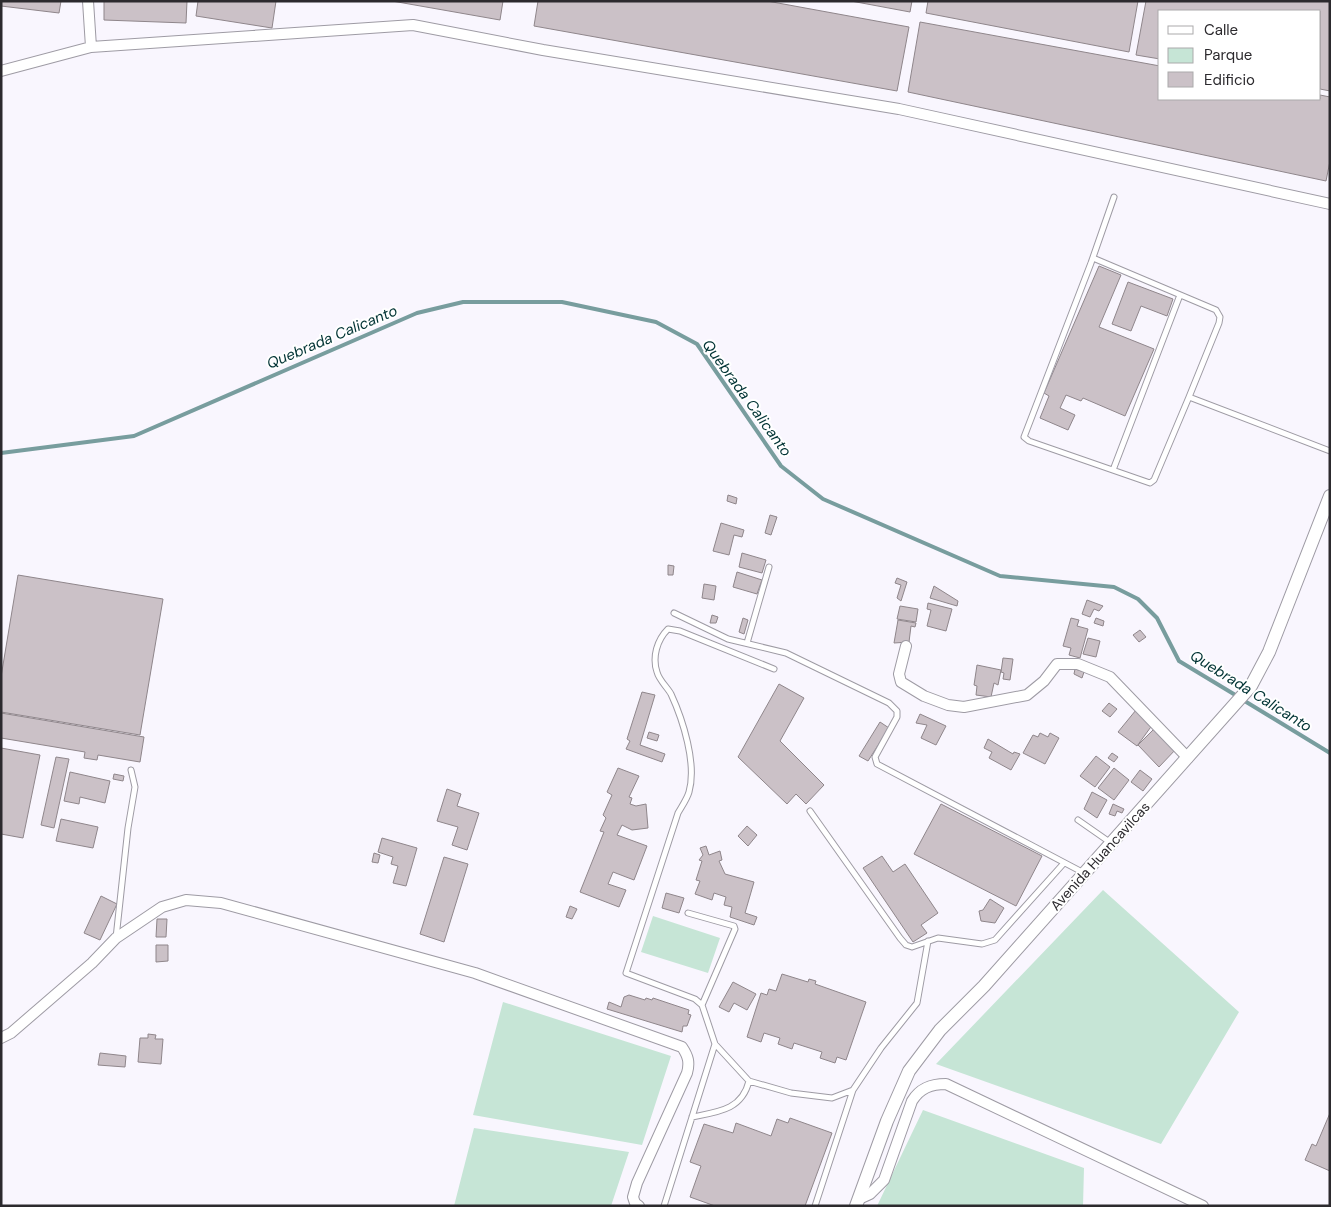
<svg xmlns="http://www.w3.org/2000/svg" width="1331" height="1207" font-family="'DM Sans',sans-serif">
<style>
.green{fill:#c6e5d6}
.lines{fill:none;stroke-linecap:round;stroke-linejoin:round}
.stream{stroke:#789d9e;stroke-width:4}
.building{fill:#cbc1c7;stroke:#8f868b}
.service-casing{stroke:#9e9ba4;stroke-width:7}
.minor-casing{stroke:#9e9ba4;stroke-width:12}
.tertiary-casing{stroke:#9e9ba4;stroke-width:14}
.service{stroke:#fff;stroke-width:5}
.minor{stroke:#fff;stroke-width:10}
.tertiary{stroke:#fff;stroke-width:12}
.labels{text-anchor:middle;stroke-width:4;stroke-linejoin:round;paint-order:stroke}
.street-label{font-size:14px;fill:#2c2a2e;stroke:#fff}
.water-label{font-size:15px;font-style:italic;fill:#003334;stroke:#fff}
</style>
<rect width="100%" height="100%" fill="#f9f6fe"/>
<!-- green -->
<path class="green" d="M 1103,890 L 1239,1012 L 1161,1144 L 936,1064 Z
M 653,916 L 720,938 L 708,973 L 641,952 Z
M 503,1002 L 671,1056 L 642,1145 L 473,1115 Z
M 923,1110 L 1084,1168 L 1083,1206 L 877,1206 Z
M 474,1128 L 629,1152 L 611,1206 L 454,1206 Z"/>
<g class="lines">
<!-- stream -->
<path class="stream" d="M 1,453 L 134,436 L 417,313 L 463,302 L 562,302 L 656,322 L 697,344 L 781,466 L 823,499 L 1000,576 L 1114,587 L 1138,599 L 1157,618 L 1179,661 L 1237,696
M 1243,700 L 1330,753"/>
</g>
<!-- building -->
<path class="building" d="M 1,1 L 61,1 L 59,13 L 1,6 Z
M 104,1 L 187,1 L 186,23 L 104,20 Z
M 198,1 L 276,1 L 272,28 L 196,16 Z
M 392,1 L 503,1 L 500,20 Z
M 538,1 L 767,1 L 909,27 L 897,91 L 534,26 Z
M 851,1 L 912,1 L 910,12 Z
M 928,1 L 1138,1 L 1129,52 L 926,13 Z
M 1146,1 L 1330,1 L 1330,91 L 1320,89 L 1320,11 L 1160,11 L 1160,59 L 1136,55 Z
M 920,22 L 1160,66 L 1160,99 L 1320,99 L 1320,95 L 1330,97 L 1330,161 L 1326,181 L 908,92 Z
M 1099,266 L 1121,275 L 1099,327 L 1154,349 L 1125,416 L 1083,398 L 1081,401 L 1066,395 L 1060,408 L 1075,415 L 1068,430 L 1040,418 L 1049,396 L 1044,393 Z
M 1128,282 L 1173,299 L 1167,316 L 1141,306 L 1131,331 L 1112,324 Z
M 728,495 L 737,498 L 736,504 L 727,501 Z
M 770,515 L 777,517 L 771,535 L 765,533 Z
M 721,523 L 744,530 L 742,537 L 734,535 L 729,555 L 713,551 Z
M 742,553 L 766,560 L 762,573 L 739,567 Z
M 668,565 L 674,566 L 673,575 L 668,575 Z
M 737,572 L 762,580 L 757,594 L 733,587 Z
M 18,575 L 163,599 L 140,735 L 1,712 L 1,677 Z
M 897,578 L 907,582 L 901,601 L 897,598 L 901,585 L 895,583 Z
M 704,584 L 716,586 L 714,600 L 702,598 Z
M 934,586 L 958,601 L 957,606 L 930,598 Z
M 1087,600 L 1103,606 L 1099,611 L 1094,609 L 1090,617 L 1082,614 Z
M 928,603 L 952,609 L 946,631 L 927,626 L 931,610 L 927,609 Z
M 900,606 L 918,609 L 916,622 L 897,619 Z
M 712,615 L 718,617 L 716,623 L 710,623 Z
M 743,618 L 748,620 L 744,634 L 739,632 Z
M 1071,618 L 1079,620 L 1077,626 L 1088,629 L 1080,658 L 1069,655 L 1071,648 L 1063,646 Z
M 1096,618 L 1104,621 L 1103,626 L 1094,623 Z
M 898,620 L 916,623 L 915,627 L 911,626 L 909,642 L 894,643 Z
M 1140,630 L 1146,637 L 1139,642 L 1133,635 Z
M 1088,638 L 1100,641 L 1096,657 L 1083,654 Z
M 1003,658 L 1013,659 L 1010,680 L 1003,679 L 1004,673 L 1001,672 Z
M 977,665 L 1001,670 L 998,685 L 994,683 L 991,697 L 976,695 L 977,686 L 974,685 Z
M 1075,669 L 1084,672 L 1082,678 L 1074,674 Z
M 779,684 L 804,698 L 780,741 L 824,785 L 806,804 L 796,794 L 787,804 L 738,757 Z
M 642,692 L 655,695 L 640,745 L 665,754 L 662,762 L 626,749 L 630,741 L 627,739 Z
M 1109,703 L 1117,709 L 1110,717 L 1102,711 Z
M 1136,710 L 1153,724 L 1137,746 L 1118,732 Z
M 1,713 L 144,737 L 140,762 L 98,755 L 97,760 L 84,758 L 85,752 L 1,738 Z
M 920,714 L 946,726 L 936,745 L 921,738 L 927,725 L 916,723 Z
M 880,722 L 889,728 L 868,761 L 859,756 Z
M 1156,727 L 1177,748 L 1159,767 L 1138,745 Z
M 649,732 L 659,735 L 657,741 L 647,738 Z
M 1040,733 L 1048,737 L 1050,733 L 1059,738 L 1045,764 L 1023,753 L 1033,735 L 1038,737 Z
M 988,739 L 1013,754 L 1014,752 L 1020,754 L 1011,770 L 989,758 L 992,752 L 984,748 Z
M 1,748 L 40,755 L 23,838 L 1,834 Z
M 1112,753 L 1118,757 L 1114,762 L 1108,758 Z
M 1096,756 L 1110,767 L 1095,787 L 1080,776 Z
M 56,757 L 69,759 L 54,828 L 41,825 Z
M 618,768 L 639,776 L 629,797 L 632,798 L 630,804 L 636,806 L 646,804 L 648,828 L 632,830 L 622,825 L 617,835 L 647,846 L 634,880 L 613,872 L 608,884 L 626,890 L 619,907 L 580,892 L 604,832 L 600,831 L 606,818 L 603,815 L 612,795 L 607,792 Z
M 1114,768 L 1129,780 L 1114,800 L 1098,788 Z
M 1140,770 L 1152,779 L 1143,791 L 1131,782 Z
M 70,772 L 110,781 L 105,803 L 80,797 L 79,804 L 64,801 Z
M 114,774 L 124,776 L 123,781 L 113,779 Z
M 447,789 L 461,794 L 457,806 L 479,813 L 467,850 L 452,845 L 458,827 L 437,821 Z
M 1092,792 L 1107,800 L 1097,818 L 1084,809 Z
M 941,804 L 1042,856 L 1016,906 L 914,854 Z
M 1113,804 L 1124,809 L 1122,813 L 1117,811 L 1115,816 L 1109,814 Z
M 61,819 L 98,827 L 93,848 L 56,841 Z
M 747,826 L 757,835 L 748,846 L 738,836 Z
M 382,838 L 417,848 L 406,886 L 393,883 L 398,866 L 391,864 L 393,857 L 378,852 Z
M 706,846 L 709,855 L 720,851 L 722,860 L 719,861 L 725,874 L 754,882 L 745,913 L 757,917 L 754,925 L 730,917 L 732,907 L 724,905 L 726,897 L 714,893 L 712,900 L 695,894 L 700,881 L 696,880 L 702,861 L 699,860 L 703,855 L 700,848 Z
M 374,853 L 380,855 L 378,863 L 372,862 Z
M 882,856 L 893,872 L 905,864 L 938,913 L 921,925 L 927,933 L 913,942 L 863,868 Z
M 444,857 L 468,864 L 444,942 L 420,934 Z
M 666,893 L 684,898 L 679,913 L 662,908 Z
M 101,896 L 117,904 L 100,940 L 84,933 Z
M 990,899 L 1004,908 L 995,923 L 981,921 L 979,911 L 983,910 Z
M 570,906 L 577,909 L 572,919 L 566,917 Z
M 157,919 L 167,919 L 166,937 L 156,937 Z
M 156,945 L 168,945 L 168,961 L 156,962 Z
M 782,974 L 808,982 L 809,979 L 816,981 L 815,984 L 866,1002 L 846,1060 L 837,1057 L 835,1063 L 820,1058 L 822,1052 L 794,1043 L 792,1049 L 778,1044 L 780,1038 L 764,1033 L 761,1042 L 747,1037 L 761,993 L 767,995 L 769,989 L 776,991 Z
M 733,982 L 756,994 L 747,1010 L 734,1003 L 729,1012 L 719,1007 Z
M 629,995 L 645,1000 L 646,998 L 652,1000 L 653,998 L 689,1010 L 688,1014 L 691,1015 L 687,1026 L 683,1026 L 682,1032 L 607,1009 L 609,1002 L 621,1007 L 624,997 Z
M 148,1034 L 156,1035 L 155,1039 L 163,1039 L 161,1064 L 138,1062 L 140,1038 L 148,1038 Z
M 100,1053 L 126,1056 L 125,1067 L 98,1065 Z
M 1330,1113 L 1330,1171 L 1305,1160 L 1312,1144 L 1316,1146 Z
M 790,1118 L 832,1133 L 805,1206 L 715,1206 L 690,1197 L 701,1166 L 690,1162 L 704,1124 L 733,1133 L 736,1123 L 771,1136 L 777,1119 L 788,1123 Z"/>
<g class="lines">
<!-- service casing -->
<g class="service-casing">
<path id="service" d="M 1114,197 L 1091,263 L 1024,437 L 1029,441 L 1150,483 L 1154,480 L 1189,397 L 1330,451
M 1093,258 L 1216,310 L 1220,317 L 1219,323 L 1189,397
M 1113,470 L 1180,295
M 674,613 L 728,639 L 786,653 L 889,703 L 897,711 L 897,717 L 875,757 L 877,764 L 1084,873
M 747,643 L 769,567
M 774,669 L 680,631 L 668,629 C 657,640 652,657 657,672 C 659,680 667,687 671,694 C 683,720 697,764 689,792 C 687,799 682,806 678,813 L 626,973 L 695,999 L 702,1005 L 715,1044 L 749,1081 L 791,1093 L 832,1098 L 853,1090 L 881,1048 L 917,1003 L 928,941
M 810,811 L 900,938 L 906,945 L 912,947 L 938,938 L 982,944 L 995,940 L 1064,863
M 1078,820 L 1111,843
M 688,913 L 734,926 L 735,929 L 702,1005
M 116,938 L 128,828 L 135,787 L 131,770
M 692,1117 C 718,1112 742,1110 749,1081
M 664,1206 L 715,1044
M 815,1206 L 853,1090"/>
</g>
<!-- minor casing -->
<g class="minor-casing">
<path id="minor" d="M 88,1 L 91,47
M 1,71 L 91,47 L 413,25 L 543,50 L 899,109 L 1330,204
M 906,646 L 899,674 L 901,682 L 924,696 L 948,705 L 964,707 L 1027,695 L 1044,681 L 1057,664 L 1078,664 L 1110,677 L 1188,758
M 1,1038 L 11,1033 L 92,963 L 116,938 L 162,907 L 186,900 L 221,903 L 475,973 L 682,1047 C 688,1056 690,1062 687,1073 L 637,1183 L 633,1197 L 635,1203 L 639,1206
M 859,1199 L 870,1194 L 884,1180 L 912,1101 C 920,1088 931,1084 946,1084 L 1203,1206"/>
</g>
<!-- tertiary casing -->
<g class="tertiary-casing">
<path id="tertiary" d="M 856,1206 L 887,1121 L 909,1071 L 940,1030 L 984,986 L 1251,686 L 1269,652 L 1330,496"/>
</g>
<!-- service -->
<use href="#service" class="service"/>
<!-- minor -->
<use href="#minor" class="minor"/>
<!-- tertiary -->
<use href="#tertiary" class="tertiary"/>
</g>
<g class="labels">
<!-- street labels -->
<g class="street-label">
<text transform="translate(1100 856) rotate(-48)" y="5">Avenida Huancavilcas</text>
</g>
<!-- water labels -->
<g class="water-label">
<text transform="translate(332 337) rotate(-23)" y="5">Quebrada Calicanto</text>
<text transform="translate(747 398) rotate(54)" y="5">Quebrada Calicanto</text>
<text transform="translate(1251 691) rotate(32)" y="5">Quebrada Calicanto</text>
</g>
</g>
<!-- border -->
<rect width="1331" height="1207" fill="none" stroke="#2c2a2e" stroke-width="5"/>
<!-- legend -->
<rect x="1158" y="10" width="162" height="90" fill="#ffffff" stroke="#abaaab"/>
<rect x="1168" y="26" width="25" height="8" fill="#ffffff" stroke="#abaaab"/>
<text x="1204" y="35" font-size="15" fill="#2c2a2e">Calle</text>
<rect x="1168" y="48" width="25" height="15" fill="#c6e5d6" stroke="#abaaab"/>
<text x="1204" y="60" font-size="15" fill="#2c2a2e">Parque</text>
<rect x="1168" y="72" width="25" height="15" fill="#cbc1c7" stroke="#abaaab"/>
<text x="1204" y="85" font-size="15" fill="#2c2a2e">Edificio</text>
</svg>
